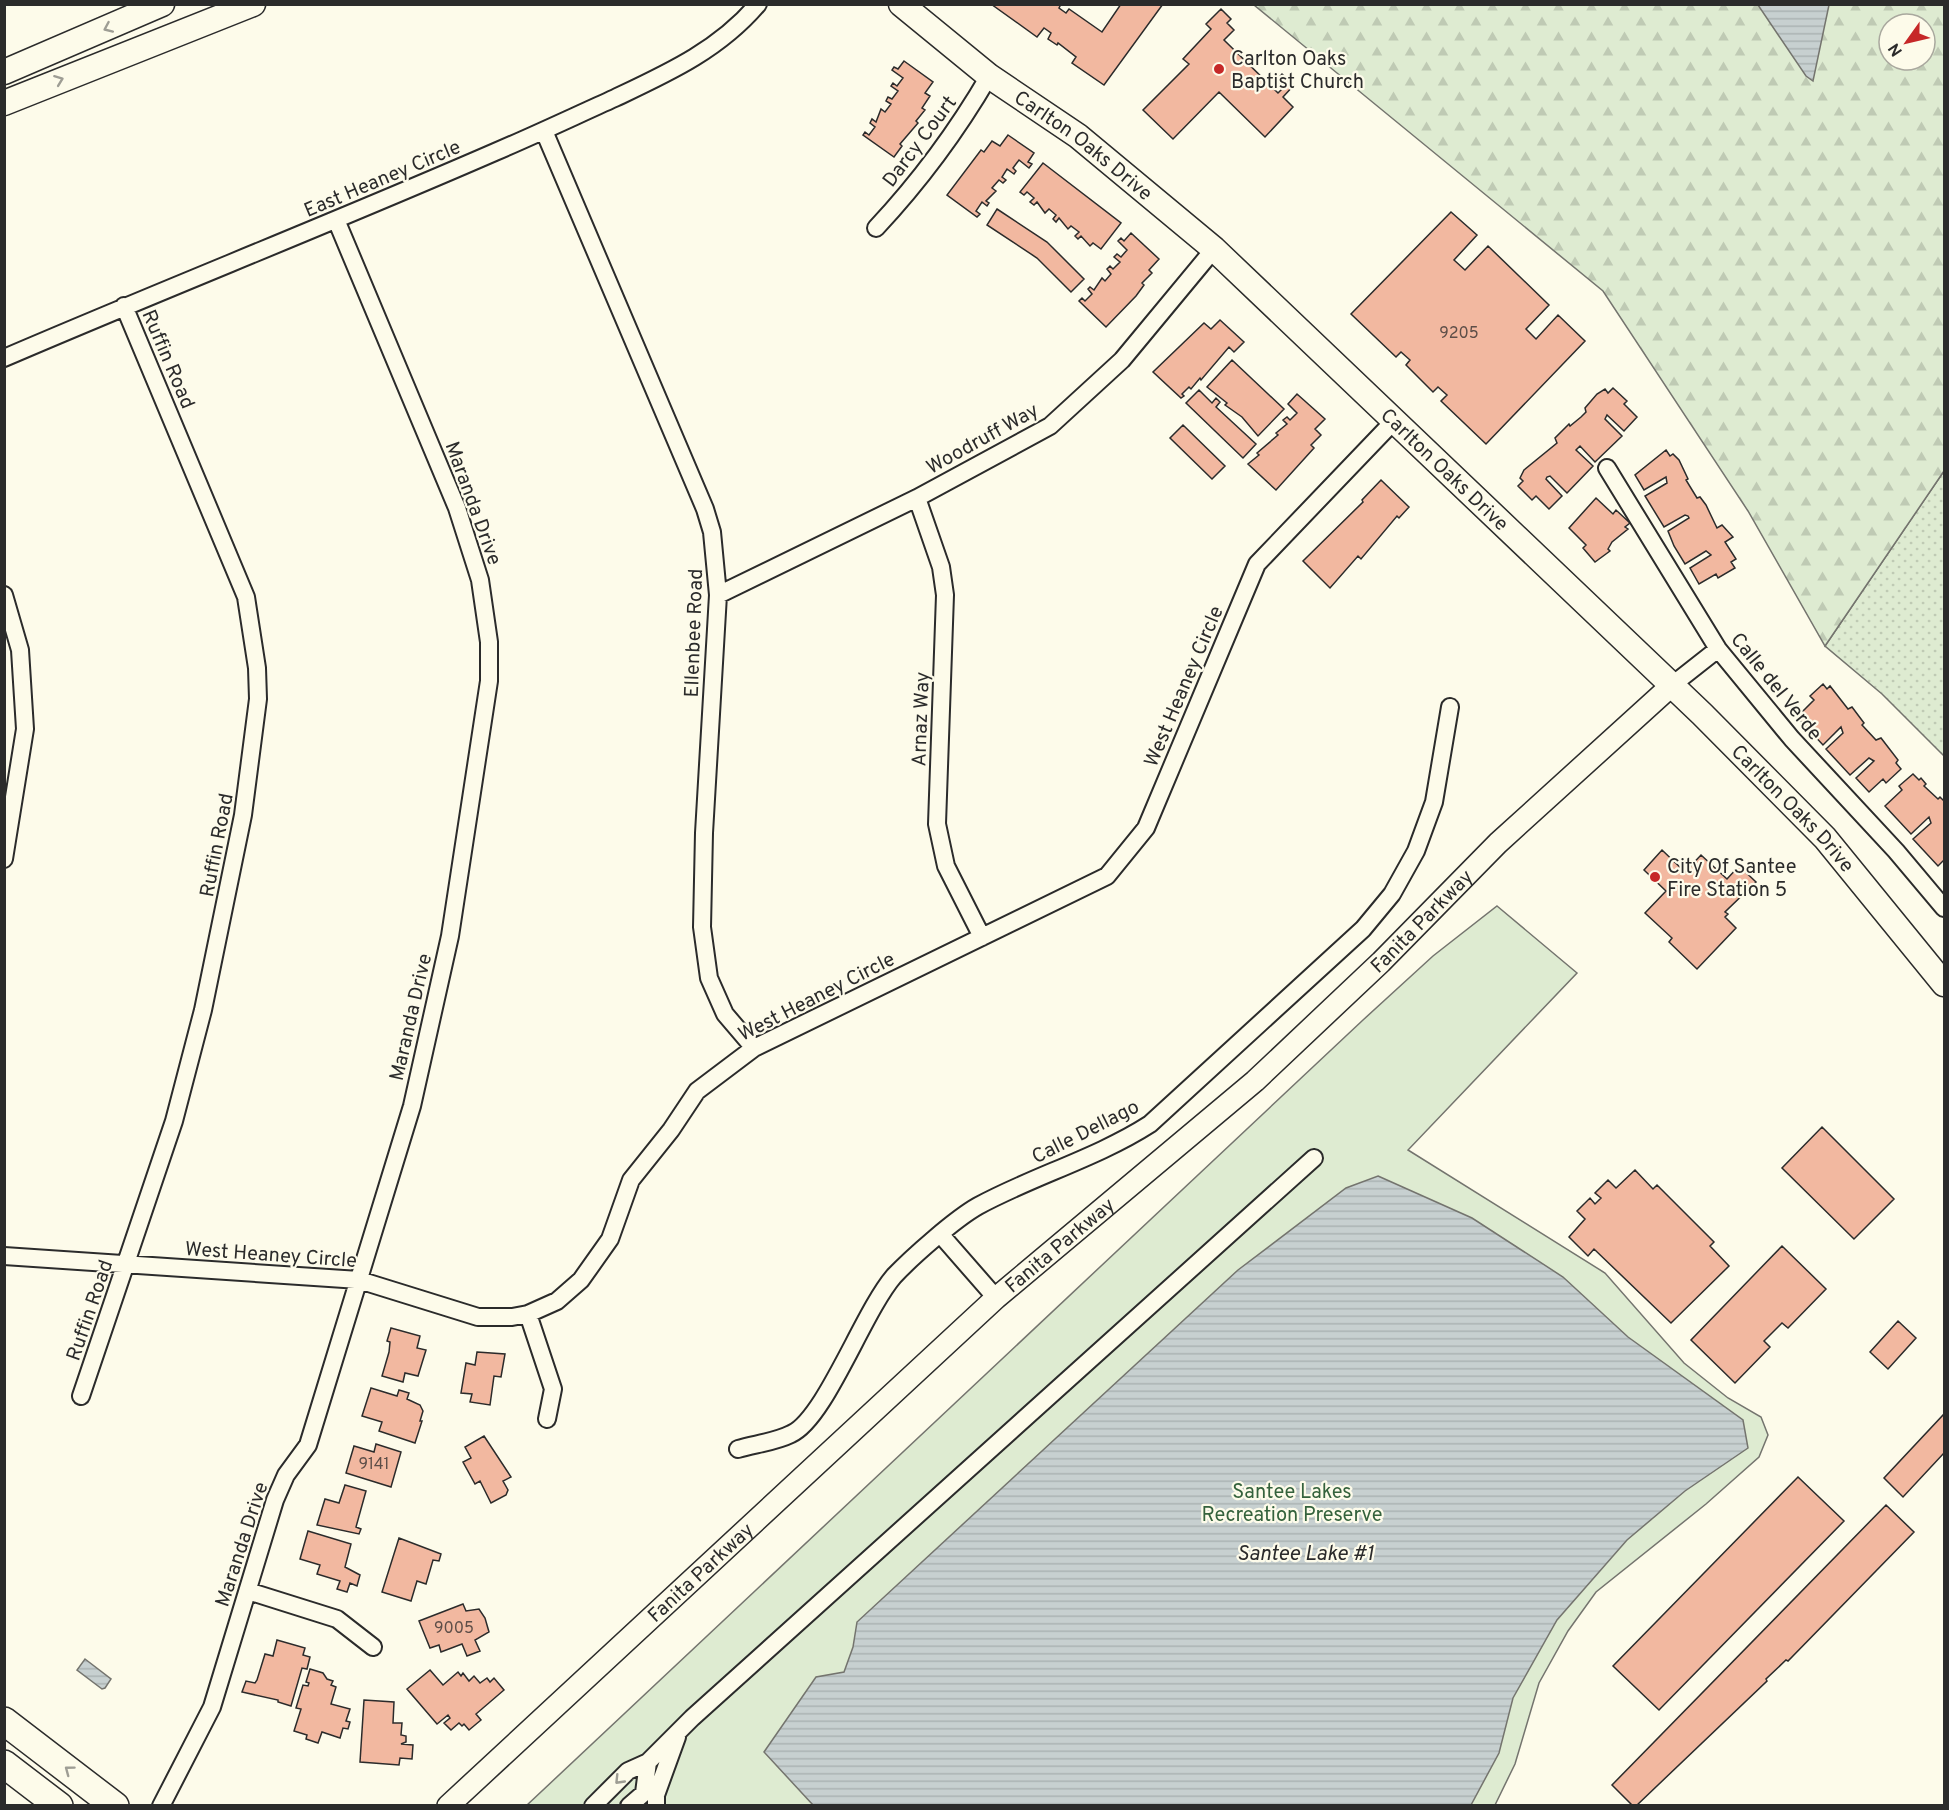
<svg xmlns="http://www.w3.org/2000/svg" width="1949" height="1810" font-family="Overpass,sans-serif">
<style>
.grass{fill:url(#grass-dots);stroke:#74746e;stroke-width:1.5}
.forest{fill:url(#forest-firs);stroke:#74746e;stroke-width:1.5;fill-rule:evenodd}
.park{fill:#deebd1;stroke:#74746e;stroke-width:1.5}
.water{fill:url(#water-rules);stroke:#74746e;stroke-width:1.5}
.building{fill:#f2b8a0;stroke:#2b2b2b;stroke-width:1.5}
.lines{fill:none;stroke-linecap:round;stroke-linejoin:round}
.minor-casing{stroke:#2b2b2b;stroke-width:20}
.tertiary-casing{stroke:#2b2b2b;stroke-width:24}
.secondary-casing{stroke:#2b2b2b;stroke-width:27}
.primary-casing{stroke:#2b2b2b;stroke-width:30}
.minor{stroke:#fdfbea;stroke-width:16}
.tertiary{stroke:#fdfbea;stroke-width:21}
.secondary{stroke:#fdfbea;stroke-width:24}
.primary{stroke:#fdfbea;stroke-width:27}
.oneway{stroke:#9e9d94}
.poi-dot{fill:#c62828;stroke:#fdfbea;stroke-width:2}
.labels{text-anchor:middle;stroke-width:4.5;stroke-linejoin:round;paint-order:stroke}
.number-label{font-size:16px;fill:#5d4e48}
.poi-label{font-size:20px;fill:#2b2b2b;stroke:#fdfbea;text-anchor:start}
.street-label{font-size:20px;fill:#2b2b2b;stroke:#fdfbea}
.park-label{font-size:20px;fill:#34623c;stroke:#fdfbea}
.water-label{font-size:21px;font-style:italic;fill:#2b2b2b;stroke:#fdfbea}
</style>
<defs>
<pattern id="grass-dots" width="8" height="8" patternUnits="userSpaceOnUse" patternTransform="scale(1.5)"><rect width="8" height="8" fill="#deebd1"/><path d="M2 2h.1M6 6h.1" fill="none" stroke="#bfcab4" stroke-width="1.8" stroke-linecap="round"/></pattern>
<pattern id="forest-firs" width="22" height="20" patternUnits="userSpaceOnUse" patternTransform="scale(1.5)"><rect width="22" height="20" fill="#deebd1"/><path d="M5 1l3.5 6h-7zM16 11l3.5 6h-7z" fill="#bfcab4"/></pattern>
<pattern id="water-rules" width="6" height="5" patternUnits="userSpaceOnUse" patternTransform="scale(1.5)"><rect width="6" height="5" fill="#c7d0d0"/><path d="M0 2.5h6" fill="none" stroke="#abb3b3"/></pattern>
</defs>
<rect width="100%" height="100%" fill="#fdfbea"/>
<!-- grass -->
<path class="grass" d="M 1944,471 L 1944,756 L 1882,694 L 1825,646 Z"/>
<!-- forest -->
<path class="forest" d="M 1254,5 L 1944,5 L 1944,471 L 1825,646 L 1748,511 L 1603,291 ZM 1889,24 L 1925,24 L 1925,60 L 1889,60 Z"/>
<!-- park -->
<path class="park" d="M 1497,906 L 1577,973 L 1408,1150 L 1605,1273 L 1684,1363 L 1728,1398 L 1761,1417 L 1768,1435 L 1759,1457 L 1706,1504 L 1596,1592 L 1568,1631 L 1539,1683 L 1515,1764 L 1495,1805 L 526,1806 L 1363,1020 L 1433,956 Z"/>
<!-- water -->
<path class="water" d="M 1758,5 L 1829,5 L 1813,81 L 1806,76 Z
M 1378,1176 L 1472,1218 L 1563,1277 L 1628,1337 L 1743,1420 L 1748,1448 L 1685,1491 L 1627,1540 L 1557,1620 L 1513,1698 L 1499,1753 L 1471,1805 L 813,1805 L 764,1752 L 816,1677 L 844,1672 L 853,1647 L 857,1622 L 1238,1270 L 1346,1188 Z
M 85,1659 L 111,1679 L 105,1688 L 102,1689 L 77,1670 Z"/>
<!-- building -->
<path class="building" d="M 991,4 L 1061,4 L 1059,8 L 1066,13 L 1069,9 L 1102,32 L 1121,4 L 1163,4 L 1104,85 L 1072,63 L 1076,57 L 1058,43 L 1057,45 L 1048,39 L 1051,33 L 1044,28 L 1037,37 Z
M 1221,9 L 1231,19 L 1227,23 L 1234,30 L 1224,40 L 1278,93 L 1284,87 L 1277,80 L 1282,74 L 1294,85 L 1283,97 L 1293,107 L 1265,137 L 1219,92 L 1173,139 L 1143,110 L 1189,64 L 1183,59 L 1211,29 L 1206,24 Z
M 904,61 L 933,82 L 925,93 L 930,96 L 922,108 L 925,110 L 916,121 L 918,123 L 900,144 L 902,146 L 894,157 L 863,135 L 865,132 L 869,135 L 875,127 L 870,123 L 872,119 L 876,122 L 881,109 L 885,112 L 891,104 L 886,101 L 888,97 L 892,99 L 898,91 L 891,86 L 893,83 L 897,86 L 903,78 L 892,70 L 894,67 L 898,69 Z
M 1008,135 L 1034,153 L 1028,162 L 1032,164 L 1029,168 L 1019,160 L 1013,168 L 1016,171 L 1014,174 L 1007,169 L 1002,177 L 1006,180 L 1003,183 L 999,180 L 992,188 L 996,191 L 986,201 L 989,203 L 987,206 L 982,202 L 976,211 L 980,214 L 977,217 L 947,195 L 981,150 L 984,152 L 992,141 L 1000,146 Z
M 1043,163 L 1121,223 L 1101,249 L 1093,243 L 1090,246 L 1081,236 L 1078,239 L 1075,236 L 1079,232 L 1071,226 L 1068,229 L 1059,218 L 1056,222 L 1053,219 L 1056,215 L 1049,209 L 1045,213 L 1037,202 L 1034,205 L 1030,202 L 1034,198 L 1027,192 L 1024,195 L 1020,192 Z
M 997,209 L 1047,242 L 1084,279 L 1071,292 L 1037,258 L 987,225 Z
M 1451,212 L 1477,235 L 1454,260 L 1465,270 L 1488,246 L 1549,305 L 1526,329 L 1536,339 L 1558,315 L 1585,341 L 1486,444 L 1441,401 L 1447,395 L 1438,387 L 1433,392 L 1406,365 L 1410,360 L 1401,352 L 1396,357 L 1351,314 Z
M 1131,233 L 1159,259 L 1149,270 L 1152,273 L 1142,283 L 1144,285 L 1136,296 L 1106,327 L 1079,301 L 1082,298 L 1085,301 L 1092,294 L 1088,289 L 1090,287 L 1094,290 L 1102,278 L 1105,281 L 1111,274 L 1107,269 L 1110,266 L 1113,269 L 1120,262 L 1114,257 L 1117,254 L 1121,257 L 1127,250 L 1118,241 L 1121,238 L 1124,241 Z
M 1220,320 L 1244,342 L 1234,352 L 1229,347 L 1201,380 L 1200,378 L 1191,389 L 1189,387 L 1182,394 L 1184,396 L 1181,398 L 1153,372 L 1204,323 L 1211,329 Z
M 1232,360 L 1284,409 L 1258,436 L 1242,417 L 1225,405 L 1227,403 L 1207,387 Z
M 1613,388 L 1627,401 L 1624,404 L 1637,417 L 1624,431 L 1607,415 L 1605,419 L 1622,436 L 1595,462 L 1580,446 L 1576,450 L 1593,466 L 1567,493 L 1550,476 L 1547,477 L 1546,479 L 1562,496 L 1549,509 L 1536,496 L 1532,500 L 1518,486 L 1523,481 L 1520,478 L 1524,470 L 1557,443 L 1555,438 L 1569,424 L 1570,426 L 1581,417 L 1586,412 L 1585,408 L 1597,394 L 1605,389 L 1608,393 Z
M 1199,390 L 1212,403 L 1216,398 L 1220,402 L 1216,407 L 1256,444 L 1243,458 L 1186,403 Z
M 1297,394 L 1325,419 L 1315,429 L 1321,435 L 1311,445 L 1314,448 L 1276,490 L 1248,464 L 1259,455 L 1257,453 L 1278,435 L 1276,433 L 1287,424 L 1283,420 L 1287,417 L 1290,420 L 1297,413 L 1288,404 Z
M 1183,425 L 1225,466 L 1212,479 L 1170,438 Z
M 1666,450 L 1670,456 L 1673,454 L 1679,460 L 1688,479 L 1686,480 L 1697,498 L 1700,497 L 1706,505 L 1717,528 L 1722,525 L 1733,537 L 1725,542 L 1736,559 L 1731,562 L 1735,568 L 1718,578 L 1716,574 L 1699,584 L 1690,568 L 1711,555 L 1706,551 L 1685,564 L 1674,546 L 1668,531 L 1689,518 L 1688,516 L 1685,515 L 1664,527 L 1645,496 L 1667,483 L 1666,477 L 1644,490 L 1635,475 Z
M 1381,480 L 1409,507 L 1399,518 L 1397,516 L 1361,559 L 1358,556 L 1330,588 L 1303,561 L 1363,502 L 1362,500 Z
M 1596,498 L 1613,514 L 1616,510 L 1630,523 L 1625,527 L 1628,529 L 1612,542 L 1608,549 L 1610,551 L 1595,562 L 1583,548 L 1586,545 L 1569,528 Z
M 1823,684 L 1827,689 L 1830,686 L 1848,709 L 1852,707 L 1864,723 L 1862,725 L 1876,740 L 1881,738 L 1898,760 L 1896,763 L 1901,769 L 1886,783 L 1883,779 L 1869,792 L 1856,778 L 1874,761 L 1869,758 L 1850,775 L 1826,749 L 1843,733 L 1841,727 L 1823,745 L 1797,717 L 1814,700 L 1810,696 Z
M 1913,774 L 1919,780 L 1921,778 L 1926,784 L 1924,786 L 1938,799 L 1940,797 L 1944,801 L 1944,860 L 1938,866 L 1913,839 L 1931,823 L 1929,817 L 1911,834 L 1885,806 L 1902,790 L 1899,786 Z
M 1662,850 L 1685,872 L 1701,855 L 1727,879 L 1739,866 L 1756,882 L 1725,912 L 1728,914 L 1725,917 L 1736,928 L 1697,969 L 1669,942 L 1672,938 L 1645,913 L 1666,891 L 1644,870 Z
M 1822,1127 L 1894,1199 L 1854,1239 L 1782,1168 Z
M 1635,1170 L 1653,1189 L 1657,1185 L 1714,1242 L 1710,1246 L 1729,1266 L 1671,1323 L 1594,1249 L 1588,1256 L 1569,1237 L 1585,1219 L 1577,1211 L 1590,1198 L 1595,1204 L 1601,1198 L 1595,1193 L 1608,1180 L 1616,1188 Z
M 1782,1246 L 1826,1289 L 1788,1328 L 1782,1323 L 1764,1341 L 1770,1347 L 1735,1383 L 1691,1340 Z
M 1898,1321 L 1916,1338 L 1888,1369 L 1870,1352 Z
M 391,1328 L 420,1336 L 417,1348 L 426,1350 L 418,1376 L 405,1373 L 403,1382 L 382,1376 L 389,1352 L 390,1342 L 387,1341 Z
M 477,1352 L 505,1354 L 501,1377 L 494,1376 L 490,1405 L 470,1402 L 472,1394 L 461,1393 L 466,1363 L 475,1365 Z
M 371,1388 L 397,1396 L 399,1390 L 409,1393 L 407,1399 L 420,1405 L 423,1411 L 420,1421 L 422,1421 L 415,1443 L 379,1431 L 382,1422 L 362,1416 Z
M 1944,1414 L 1944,1453 L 1903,1497 L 1884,1478 Z
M 484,1436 L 511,1477 L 503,1481 L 508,1490 L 506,1495 L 491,1503 L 480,1481 L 475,1484 L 463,1462 L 471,1458 L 465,1447 Z
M 376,1444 L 401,1452 L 391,1487 L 346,1473 L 354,1446 L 374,1452 Z
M 1798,1477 L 1844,1521 L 1659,1710 L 1613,1666 Z
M 345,1485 L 366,1491 L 356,1527 L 361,1529 L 359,1534 L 317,1525 L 325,1499 L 339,1503 Z
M 1886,1505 L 1914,1532 L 1788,1661 L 1786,1660 L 1766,1679 L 1767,1681 L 1636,1806 L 1633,1806 L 1612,1785 Z
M 308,1531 L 351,1544 L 345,1567 L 360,1575 L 357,1586 L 350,1583 L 347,1592 L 337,1589 L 340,1581 L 317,1574 L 320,1565 L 300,1559 Z
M 399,1538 L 441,1554 L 439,1561 L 433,1560 L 426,1584 L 417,1581 L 411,1601 L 382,1592 Z
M 463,1604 L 466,1611 L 479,1609 L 485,1618 L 489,1632 L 475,1640 L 480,1651 L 467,1656 L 462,1644 L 441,1652 L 439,1645 L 430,1648 L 419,1621 Z
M 277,1640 L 305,1648 L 303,1655 L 310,1657 L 307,1669 L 302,1668 L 291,1706 L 278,1702 L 278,1700 L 242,1692 L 246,1681 L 255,1683 L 257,1680 L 265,1654 L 273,1656 Z
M 310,1669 L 323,1673 L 327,1679 L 333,1681 L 331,1685 L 336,1687 L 331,1704 L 350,1709 L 346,1721 L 350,1722 L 348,1729 L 343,1728 L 340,1738 L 322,1732 L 318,1743 L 306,1739 L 307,1735 L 294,1731 L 301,1709 L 296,1708 L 303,1685 L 308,1686 L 309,1683 L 306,1682 Z
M 430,1670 L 443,1685 L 458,1672 L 461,1676 L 463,1673 L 469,1681 L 474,1676 L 480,1683 L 487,1678 L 490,1682 L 494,1678 L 504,1690 L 476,1714 L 481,1720 L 469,1730 L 464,1724 L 462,1726 L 459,1723 L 451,1730 L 444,1723 L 450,1718 L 448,1715 L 437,1724 L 407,1689 Z
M 364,1700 L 394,1702 L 393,1723 L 402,1723 L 401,1735 L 406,1736 L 406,1742 L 401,1744 L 413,1745 L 412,1759 L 400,1758 L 399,1765 L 360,1762 Z"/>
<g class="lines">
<!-- minor casing -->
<g class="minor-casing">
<path id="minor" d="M 544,131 L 705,509 L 712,532 L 718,595 L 704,833 L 702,927 L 709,978 L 725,1014 L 754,1048
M 876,228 C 920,181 957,131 989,76
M 4,358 C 167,288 332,223 495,152 C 535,135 575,116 615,98 C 668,73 719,50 758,4
M 1607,468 L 1718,649 L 1792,739 L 1896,851 L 1944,908
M 917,498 L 941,567 L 945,595 L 937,824 L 946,866 L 982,937
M 4,595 L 20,650 L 25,729 L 4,859
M 718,595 L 917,498 L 1050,426 L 1122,360 L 1214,249
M 1671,686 L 1718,649
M 941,1235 L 996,1298
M 4,1256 L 359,1280 L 478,1317 L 512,1317 L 528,1314 L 557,1301 L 581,1280 L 610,1239 L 631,1180 L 671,1130 L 697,1091 L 754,1048 L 1107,876 L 1146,828 L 1257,564 L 1393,422
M 528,1314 L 553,1389 L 547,1419
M 81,1396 L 174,1121 L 203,1010 L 243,815 L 258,699 L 257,668 L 246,597 L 124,306
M 738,1449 C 755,1444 775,1442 791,1434 C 825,1419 863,1312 894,1276 C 912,1257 955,1219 978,1206 C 1033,1176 1097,1158 1150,1124 L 1363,929 L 1392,894 L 1416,851 L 1434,802 L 1450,707
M 248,1591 L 337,1619 L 373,1647
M 161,1806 L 212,1707 L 275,1500 L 286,1475 L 308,1445 L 412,1106 L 450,936 L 489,681 L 489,642 L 480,580 L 457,508 L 337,222
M 593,1806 L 628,1771 L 648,1762 L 692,1718 L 1314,1158
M 629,1806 L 644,1793 L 648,1762
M 656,1806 L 656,1795 L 677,1737"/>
</g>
<!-- tertiary casing -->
<g class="tertiary-casing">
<g id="tertiary">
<path id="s1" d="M 448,1806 L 996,1298 L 1255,1081 L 1381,962 L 1498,843 L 1671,686"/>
</g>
</g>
<!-- secondary casing -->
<g class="secondary-casing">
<g id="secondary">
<path id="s2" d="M 901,4 L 989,76 L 1078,136 L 1214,249 L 1702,714 L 1825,838 L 1944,984"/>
<path d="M 4,72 L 162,4"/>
<path d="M 4,103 L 253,4"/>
</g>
</g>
<!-- primary casing -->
<g class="primary-casing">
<path id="primary" d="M 4,1721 L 115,1806
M 4,1764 L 59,1806"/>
</g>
<!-- minor -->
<use href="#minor" class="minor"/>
<!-- tertiary -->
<use href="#tertiary" class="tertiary"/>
<!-- secondary -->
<use href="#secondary" class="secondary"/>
<!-- primary -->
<use href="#primary" class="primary"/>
</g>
<!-- one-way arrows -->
<defs><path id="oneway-chevron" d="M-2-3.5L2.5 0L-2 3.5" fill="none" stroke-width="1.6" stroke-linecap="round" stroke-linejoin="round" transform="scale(1.5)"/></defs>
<g class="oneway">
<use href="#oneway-chevron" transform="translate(108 28) rotate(156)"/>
<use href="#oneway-chevron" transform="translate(59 80) rotate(-21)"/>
<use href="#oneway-chevron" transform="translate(69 1770) rotate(-143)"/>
<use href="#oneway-chevron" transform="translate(619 1780) rotate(134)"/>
</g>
<!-- markers -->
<g class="poi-dot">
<circle cx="1219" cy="69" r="6"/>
<circle cx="1655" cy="877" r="6"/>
</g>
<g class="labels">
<!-- number labels -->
<g class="number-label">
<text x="1459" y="338">9205</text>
<text x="374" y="1469">9141</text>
<text x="454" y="1633">9005</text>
</g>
<!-- poi labels -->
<g class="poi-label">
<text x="1231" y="65">Carlton Oaks<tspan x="1231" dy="23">Baptist Church</tspan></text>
<text x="1667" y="873">City Of Santee<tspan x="1667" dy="23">Fire Station 5</tspan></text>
</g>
<!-- street labels -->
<g class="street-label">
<text transform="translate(919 141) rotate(-53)" y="7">Darcy Court</text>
<text dy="7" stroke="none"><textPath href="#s2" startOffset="231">Carlton Oaks Drive</textPath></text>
<text transform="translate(382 178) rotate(-23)" y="7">East Heaney Circle</text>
<text transform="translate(169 359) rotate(67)" y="7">Ruffin Road</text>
<text transform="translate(982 438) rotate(-29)" y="7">Woodruff Way</text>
<text dy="7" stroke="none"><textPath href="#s2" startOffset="717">Carlton Oaks Drive</textPath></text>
<text transform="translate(474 503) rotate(70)" y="7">Maranda Drive</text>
<text transform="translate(693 633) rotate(-88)" y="7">Ellenbee Road</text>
<text transform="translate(1183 686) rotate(-67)" y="7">West Heaney Circle</text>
<text transform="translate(1777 686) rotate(51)" y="7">Calle del Verde</text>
<text transform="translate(920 719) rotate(-88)" y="7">Arnaz Way</text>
<text dy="7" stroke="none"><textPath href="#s2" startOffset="1203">Carlton Oaks Drive</textPath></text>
<text transform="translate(216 845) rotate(-79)" y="7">Ruffin Road</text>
<text dy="7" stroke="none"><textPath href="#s1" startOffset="1316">Fanita Parkway</textPath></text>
<text transform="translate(816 996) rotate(-27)" y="7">West Heaney Circle</text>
<text transform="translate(410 1017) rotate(-77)" y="7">Maranda Drive</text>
<text transform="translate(1085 1131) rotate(-27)" y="7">Calle Dellago</text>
<text dy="7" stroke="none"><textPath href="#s1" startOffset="830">Fanita Parkway</textPath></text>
<text transform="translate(271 1254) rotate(4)" y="7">West Heaney Circle</text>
<text transform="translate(89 1310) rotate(-71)" y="7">Ruffin Road</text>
<text transform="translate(241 1544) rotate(-72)" y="7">Maranda Drive</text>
<text dy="7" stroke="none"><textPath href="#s1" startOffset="344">Fanita Parkway</textPath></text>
</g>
<!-- park labels -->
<g class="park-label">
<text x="1292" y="1498">Santee Lakes<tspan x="1292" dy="23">Recreation Preserve</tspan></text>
</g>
<!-- water labels -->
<g class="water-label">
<text x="1305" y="1560">Santee Lake #1</text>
</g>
</g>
<!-- border -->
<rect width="1949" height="1810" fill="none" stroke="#2b2b2b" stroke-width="12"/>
<!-- north arrow -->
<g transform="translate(1907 42) rotate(236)"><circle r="28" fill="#fdfbea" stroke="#a9a89e" stroke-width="1.5"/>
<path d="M0-4.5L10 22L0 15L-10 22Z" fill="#c62828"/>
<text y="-9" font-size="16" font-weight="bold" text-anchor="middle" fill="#2b2b2b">N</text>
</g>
</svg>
